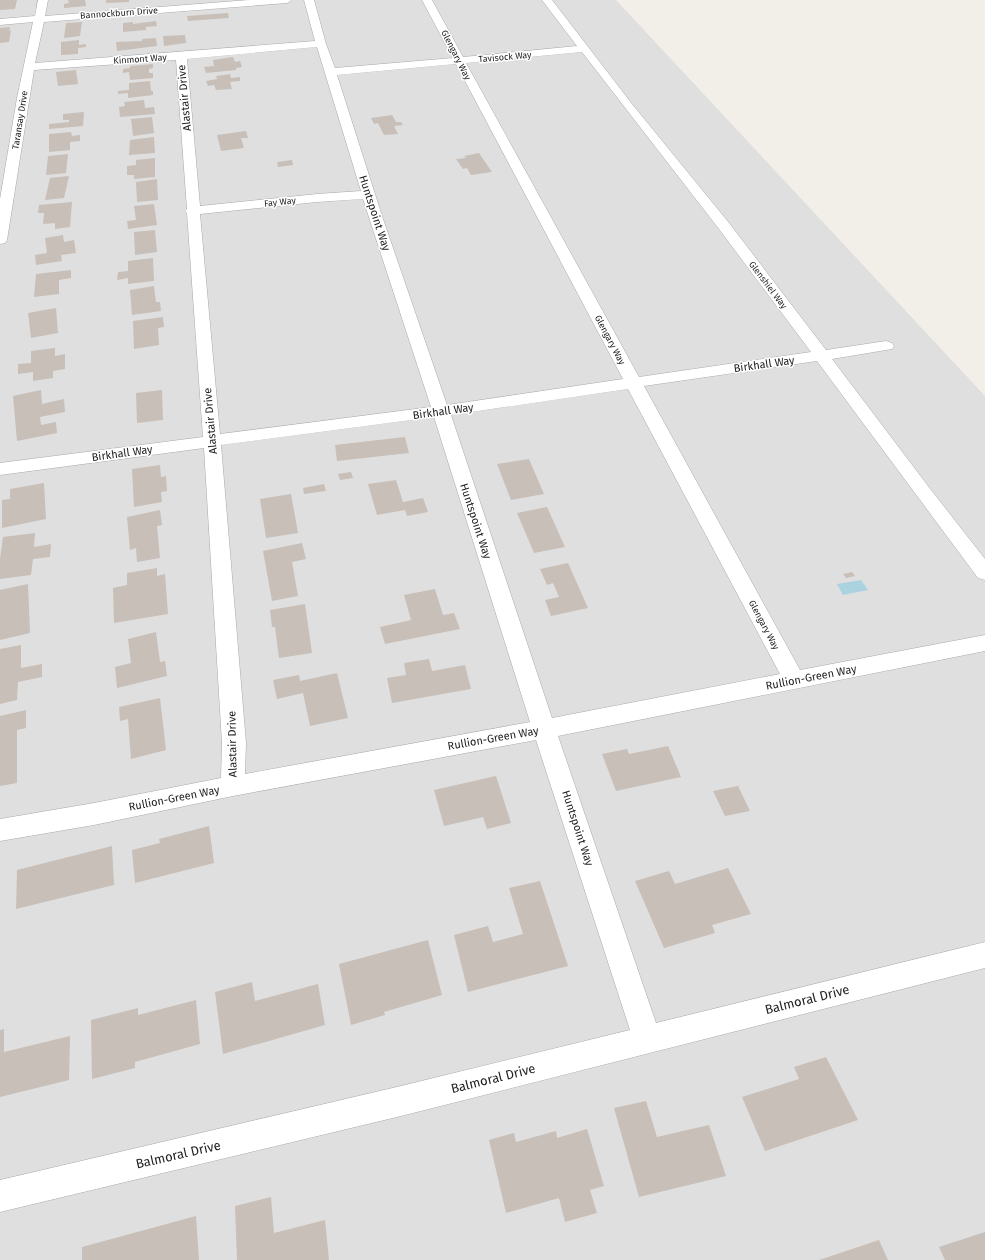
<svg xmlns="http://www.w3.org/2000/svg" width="985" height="1260" font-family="'Fira Sans',sans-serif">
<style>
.residential{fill:#e0dfdf}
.water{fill:#aad3df}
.building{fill:#c7bfb8}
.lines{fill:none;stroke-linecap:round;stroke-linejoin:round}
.minor-casing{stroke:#a9a9a9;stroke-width:1}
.minor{fill:#fff;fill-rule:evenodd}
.labels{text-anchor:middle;stroke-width:3;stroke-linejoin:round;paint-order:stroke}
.far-street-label{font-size:9px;fill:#222;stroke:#fff}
.street-label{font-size:11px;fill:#222;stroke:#fff}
.near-street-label{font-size:13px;fill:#222;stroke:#fff}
</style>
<rect width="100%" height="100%" fill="#f2efe9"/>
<!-- residential -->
<path class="residential" d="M 0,0 L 616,0 L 985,396 L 985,1260 L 0,1260 Z"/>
<!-- water -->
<path class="water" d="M 861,580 L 868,590 L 843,595 L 837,584 Z"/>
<!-- building -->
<path class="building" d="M 0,0 L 17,0 L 15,9 L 0,10 Z
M 68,0 L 85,0 L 86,6 L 64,8 L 64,4 L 69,3 Z
M 106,0 L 129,0 L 129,2 L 106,3 Z
M 228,13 L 229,18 L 188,21 L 187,16 Z
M 156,21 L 157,26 L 146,27 L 146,30 L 123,32 L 123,23 L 133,22 L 133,24 Z
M 82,22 L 80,36 L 64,38 L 66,23 Z
M 10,27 L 9,31 L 11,30 L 9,42 L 0,43 L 0,28 Z
M 185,35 L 186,43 L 164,46 L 163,36 Z
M 156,38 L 157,46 L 117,51 L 116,42 L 142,41 L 142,39 Z
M 79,40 L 79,45 L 86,44 L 86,47 L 78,48 L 78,54 L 61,55 L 61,42 Z
M 233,57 L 235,62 L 240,61 L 242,67 L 236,68 L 236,70 L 206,73 L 204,67 L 214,66 L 213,60 Z
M 153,64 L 153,68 L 149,69 L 149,73 L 153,73 L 153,78 L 130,80 L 129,72 L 123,73 L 123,69 L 130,68 L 130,66 Z
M 76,70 L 78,84 L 58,86 L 56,72 Z
M 230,74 L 231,78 L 240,77 L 240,81 L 230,82 L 232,89 L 216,90 L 214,85 L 208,86 L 206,81 L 217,79 L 216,76 Z
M 150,81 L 151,91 L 153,91 L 153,95 L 128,98 L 128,93 L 118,94 L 118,91 L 129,90 L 129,83 Z
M 144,100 L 145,108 L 154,107 L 155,114 L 120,117 L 119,107 L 125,106 L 124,102 Z
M 84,112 L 83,126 L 49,129 L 49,124 L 69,122 L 69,120 L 63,120 L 63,114 Z
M 392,115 L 396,122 L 401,122 L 403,125 L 394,126 L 398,134 L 384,135 L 378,123 L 374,124 L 371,118 Z
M 152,117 L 154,133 L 133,136 L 131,119 Z
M 246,131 L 248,138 L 241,138 L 244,148 L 221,151 L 217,135 Z
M 71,132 L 72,136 L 80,135 L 80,141 L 70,142 L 70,150 L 49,152 L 49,134 Z
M 154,137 L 155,153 L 129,155 L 130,140 Z
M 479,153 L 492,172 L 471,175 L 467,168 L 463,169 L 456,159 L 466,158 L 464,156 Z
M 68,154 L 66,173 L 46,175 L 48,156 Z
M 155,158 L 155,177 L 134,179 L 134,175 L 127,175 L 127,166 L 136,165 L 136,160 Z
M 292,160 L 293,165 L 278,167 L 277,162 Z
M 69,176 L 64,198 L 45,200 L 50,178 Z
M 157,179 L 158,200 L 137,202 L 136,182 Z
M 72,202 L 70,227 L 55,229 L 55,223 L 43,224 L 44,213 L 38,213 L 39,205 Z
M 154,204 L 157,225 L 128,229 L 127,221 L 136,220 L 134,206 Z
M 155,230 L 157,252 L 135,255 L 134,232 Z
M 63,235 L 64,242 L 74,240 L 76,253 L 61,255 L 62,261 L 36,265 L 35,255 L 47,253 L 45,238 Z
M 153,258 L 154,281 L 128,284 L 128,278 L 117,280 L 118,272 L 128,271 L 128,261 Z
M 71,270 L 71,278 L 59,280 L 59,294 L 34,297 L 36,274 Z
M 154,286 L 156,302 L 160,302 L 161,311 L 132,315 L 130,290 Z
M 56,308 L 58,333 L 31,338 L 28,313 Z
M 163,317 L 164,327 L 158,328 L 159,345 L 134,349 L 133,321 Z
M 55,348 L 55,356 L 65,354 L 65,369 L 53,371 L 53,378 L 33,381 L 33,372 L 18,374 L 18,364 L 31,363 L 31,351 Z
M 41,390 L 42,404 L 64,399 L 65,412 L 40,417 L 41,425 L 56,422 L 57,433 L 17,441 L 13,396 Z
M 162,390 L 163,420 L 137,423 L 136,393 Z
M 405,437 L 409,453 L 337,461 L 335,445 Z
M 529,459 L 544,494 L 511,500 L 497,464 Z
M 160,465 L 161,477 L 166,476 L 167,491 L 161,492 L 162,502 L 134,507 L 132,469 Z
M 351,472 L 353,478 L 340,480 L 338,474 Z
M 396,480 L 403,502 L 423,498 L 428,512 L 407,516 L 405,510 L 377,515 L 368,484 Z
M 44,483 L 46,519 L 2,528 L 2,500 L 10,499 L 10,489 Z
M 324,484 L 326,491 L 304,494 L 303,488 Z
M 291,494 L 298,533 L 266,538 L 260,499 Z
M 547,507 L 565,547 L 534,553 L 517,513 Z
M 160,510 L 162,525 L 157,526 L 160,558 L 137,562 L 136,548 L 130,550 L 127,517 Z
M 35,533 L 34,547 L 51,544 L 50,557 L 33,559 L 31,575 L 0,579 L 0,559 L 3,537 Z
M 302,543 L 306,559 L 292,562 L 298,596 L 272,601 L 263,551 Z
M 568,563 L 588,608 L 551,616 L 545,600 L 559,597 L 553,583 L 547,585 L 540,569 Z
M 157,568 L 157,576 L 165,574 L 168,614 L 114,623 L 113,588 L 127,585 L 127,573 Z
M 852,572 L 855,576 L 846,578 L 843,574 Z
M 28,584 L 30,633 L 0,640 L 0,590 Z
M 435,589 L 443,615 L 454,613 L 460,629 L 385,644 L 380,627 L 411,620 L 404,595 Z
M 305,604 L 312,653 L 279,658 L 275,627 L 272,627 L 270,610 Z
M 156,632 L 160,662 L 165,661 L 167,676 L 117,688 L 115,667 L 131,663 L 128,639 Z
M 21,645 L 21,668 L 42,664 L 42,677 L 18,682 L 17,700 L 0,704 L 0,649 Z
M 429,659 L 432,671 L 465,665 L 471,689 L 392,703 L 387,678 L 406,675 L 404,663 Z
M 337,673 L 348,718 L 310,726 L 303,693 L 277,699 L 273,680 L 299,675 L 300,681 Z
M 160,698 L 166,750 L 131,759 L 128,719 L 120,721 L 119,707 Z
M 26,710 L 26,728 L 17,730 L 17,783 L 0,786 L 0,716 Z
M 668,746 L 681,777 L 616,791 L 602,754 L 627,749 L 629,754 Z
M 496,776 L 511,823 L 487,829 L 483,817 L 444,826 L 434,790 Z
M 738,786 L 750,811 L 725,816 L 713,791 Z
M 209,826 L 214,863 L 135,883 L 132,850 L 160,843 L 159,839 Z
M 112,846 L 114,885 L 16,909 L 17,870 Z
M 728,868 L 751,914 L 712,925 L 715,933 L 664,948 L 635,881 L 669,871 L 675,884 Z
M 540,881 L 568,966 L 468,992 L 454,935 L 488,926 L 493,942 L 523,934 L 509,888 Z
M 428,940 L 442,995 L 384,1012 L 385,1015 L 351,1025 L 339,964 Z
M 252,982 L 255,1001 L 318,984 L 325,1025 L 223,1054 L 215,992 Z
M 196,1000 L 200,1044 L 135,1062 L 135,1068 L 92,1079 L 91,1020 L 138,1008 L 138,1015 Z
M 4,1029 L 4,1052 L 70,1036 L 69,1080 L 0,1097 L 0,1030 Z
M 826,1057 L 858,1120 L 765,1151 L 742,1097 L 799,1079 L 794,1067 Z
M 646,1101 L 657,1137 L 709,1125 L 726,1176 L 639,1197 L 614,1108 Z
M 587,1129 L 604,1186 L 590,1190 L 597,1213 L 565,1222 L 559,1198 L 506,1213 L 489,1140 L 514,1133 L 516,1142 L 556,1131 L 557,1138 Z
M 271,1197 L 274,1233 L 325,1220 L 329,1260 L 237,1260 L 235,1206 Z
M 196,1216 L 199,1260 L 82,1260 L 82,1247 Z
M 985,1232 L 985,1260 L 945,1260 L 939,1247 Z
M 879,1240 L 888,1260 L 819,1260 Z"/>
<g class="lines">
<!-- minor casing -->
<g class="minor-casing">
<path id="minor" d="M 38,0 L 48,0 L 45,16 L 249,0 L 292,0 L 287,3 L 44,22 L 35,63 L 315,41 L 304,0 L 314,0 L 326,44 L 335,68 L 453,58 L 422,0 L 432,0 L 463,57 L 577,46 L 542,0 L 552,0 L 632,104 L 729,223 L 826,350 L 886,341 L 892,343 L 894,346 L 892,349 L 832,359 L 931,490 L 985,559 L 985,580 L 978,578 L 817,361 L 644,386 L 800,670 L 985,635 L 985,651 L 558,736 L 656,1023 L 985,942 L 985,968 L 401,1116 L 0,1212 L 0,1180 L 401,1086 L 630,1030 L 536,740 L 233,796 L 94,825 L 0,841 L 0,819 L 94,803 L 221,778 L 222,743 L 204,448 L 0,475 L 0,463 L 203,437 L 187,213 L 185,211 L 187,209 L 176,60 L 34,70 L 7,240 L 5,243 L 0,244 L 0,199 L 17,98 L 33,22 L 0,25 L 0,19 L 35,16 ZM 317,47 L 361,191 L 317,194 L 200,206 L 187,59 ZM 582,52 L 719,229 L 811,352 L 639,377 L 466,63 ZM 456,64 L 623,379 L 447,405 L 382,216 L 337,75 ZM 363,199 L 431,407 L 220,434 L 200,214 L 317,202 ZM 628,389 L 780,674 L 552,718 L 451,415 ZM 434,417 L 530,722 L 245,774 L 246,743 L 221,445 Z"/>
</g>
<!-- minor -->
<use href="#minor" class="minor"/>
</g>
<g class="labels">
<!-- far-street labels -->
<g class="far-street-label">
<text transform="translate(119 13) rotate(-4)" y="3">Bannockburn Drive</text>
<text transform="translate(456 55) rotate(63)" y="3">Glengary Way</text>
<text transform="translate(505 57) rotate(-5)" y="3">Tavisock Way</text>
<text transform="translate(140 59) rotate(-4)" y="3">Kinmont Way</text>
<text transform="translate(20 120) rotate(-81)" y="3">Taransay Drive</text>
<text transform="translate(280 202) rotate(-6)" y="3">Fay Way</text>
<text transform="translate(768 285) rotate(53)" y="3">Glenshiel Way</text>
<text transform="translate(610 340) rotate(62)" y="3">Glengary Way</text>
<text transform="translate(764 625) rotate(62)" y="3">Glengary Way</text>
</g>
<!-- street labels -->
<g class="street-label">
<text transform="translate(184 98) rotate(-95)" y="4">Alastair Drive</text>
<text transform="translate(375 213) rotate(72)" y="4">Huntspoint Way</text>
<text transform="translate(764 364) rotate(-8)" y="4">Birkhall Way</text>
<text transform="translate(443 411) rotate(-8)" y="4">Birkhall Way</text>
<text transform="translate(210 421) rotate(-95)" y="4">Alastair Drive</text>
<text transform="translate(122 453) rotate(-8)" y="4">Birkhall Way</text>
<text transform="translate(476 521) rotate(72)" y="4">Huntspoint Way</text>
<text transform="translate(811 677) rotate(-11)" y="4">Rullion-Green Way</text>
<text transform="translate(493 738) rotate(-10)" y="4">Rullion-Green Way</text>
<text transform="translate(232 744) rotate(-91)" y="4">Alastair Drive</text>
<text transform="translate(174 798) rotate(-11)" y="4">Rullion-Green Way</text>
<text transform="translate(578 828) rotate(72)" y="4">Huntspoint Way</text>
</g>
<!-- near-street labels -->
<g class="near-street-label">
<text transform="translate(807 999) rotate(-14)" y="5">Balmoral Drive</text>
<text transform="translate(493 1078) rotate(-14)" y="5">Balmoral Drive</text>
<text transform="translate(178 1154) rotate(-13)" y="5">Balmoral Drive</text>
</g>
</g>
</svg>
